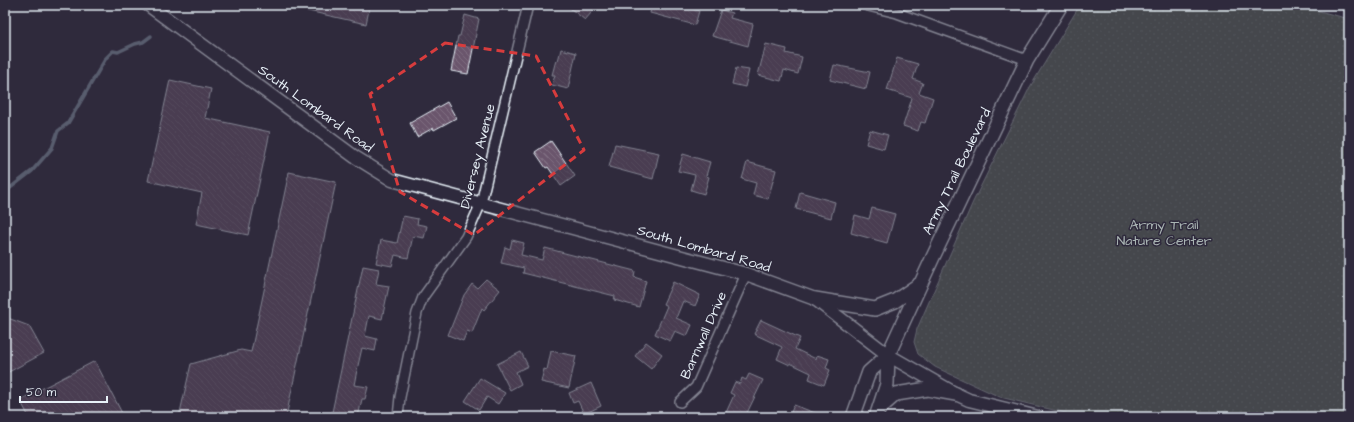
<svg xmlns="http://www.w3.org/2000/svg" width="1354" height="422" font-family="'Architects Daughter',sans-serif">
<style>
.green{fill:url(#green-dots);stroke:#a3aeac}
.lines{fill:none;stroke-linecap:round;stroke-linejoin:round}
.stream{stroke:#8a9baa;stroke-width:3.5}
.building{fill:url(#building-back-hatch);stroke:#e8f1f8}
.minor-casing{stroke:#e8f1f8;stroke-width:12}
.tertiary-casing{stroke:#e8f1f8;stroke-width:15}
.secondary-casing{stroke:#e8f1f8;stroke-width:16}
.minor{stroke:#2f2a3d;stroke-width:9}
.tertiary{stroke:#2f2a3d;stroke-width:12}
.secondary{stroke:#2f2a3d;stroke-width:13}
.marked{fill:none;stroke:#d83c3d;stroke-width:3;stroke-dasharray:8 5;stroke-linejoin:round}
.labels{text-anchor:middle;stroke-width:3;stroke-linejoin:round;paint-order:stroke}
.street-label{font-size:14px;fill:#e8f1f8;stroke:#2f2a3d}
.park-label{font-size:14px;fill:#aab5b4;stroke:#2f2a3d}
</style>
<defs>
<pattern id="green-dots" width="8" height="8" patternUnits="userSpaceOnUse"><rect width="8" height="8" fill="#5e6b61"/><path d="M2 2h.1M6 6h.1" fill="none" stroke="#758178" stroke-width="1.8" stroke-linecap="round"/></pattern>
<pattern id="building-back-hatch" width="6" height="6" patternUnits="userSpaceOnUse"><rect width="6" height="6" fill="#6a556c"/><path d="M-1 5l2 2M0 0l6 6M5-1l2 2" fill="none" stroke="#7f6e82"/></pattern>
</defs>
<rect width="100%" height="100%" fill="#2f2a3d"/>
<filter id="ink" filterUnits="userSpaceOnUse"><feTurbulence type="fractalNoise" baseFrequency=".025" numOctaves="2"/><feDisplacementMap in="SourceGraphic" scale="8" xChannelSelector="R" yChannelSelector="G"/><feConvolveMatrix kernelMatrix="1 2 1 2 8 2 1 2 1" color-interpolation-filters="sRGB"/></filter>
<g filter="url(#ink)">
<!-- green -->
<path class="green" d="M 1080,5 L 1297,5 L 1349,19 L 1349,417 L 1082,417 L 1000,397 L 935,367 L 918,354 L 914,342 L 917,329 L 973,202 L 1030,87 Z"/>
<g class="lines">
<!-- stream -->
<path class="stream" d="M 5,192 L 32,171 L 52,148 L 58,131 L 68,123 L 106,58 L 113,51 L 118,52 L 135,44 L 143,42 L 151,36"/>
</g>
<!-- building -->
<path class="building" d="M 300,5 L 370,5 L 366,24 L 299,9 Z
M 566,5 L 598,5 L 585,20 Z
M 652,5 L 683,5 L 682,6 L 699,11 L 695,25 L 650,13 Z
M 721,10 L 732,13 L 730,18 L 753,24 L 748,46 L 712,36 Z
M 465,15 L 479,19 L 468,74 L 451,71 L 458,36 L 460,36 Z
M 766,44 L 787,49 L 786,53 L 802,57 L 798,74 L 784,70 L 781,81 L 758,75 Z
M 561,49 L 576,53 L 568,89 L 552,85 L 555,75 L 552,75 L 556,60 L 558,61 Z
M 897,58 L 918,64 L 913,79 L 923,83 L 919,93 L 933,98 L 925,123 L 921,122 L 918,131 L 903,126 L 912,98 L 887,90 Z
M 834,65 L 870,72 L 866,89 L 830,80 Z
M 736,68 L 749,70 L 745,87 L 732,84 Z
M 170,80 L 211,89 L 205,118 L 270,132 L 248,235 L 196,224 L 202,193 L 148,181 Z
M 447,102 L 456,118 L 434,130 L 433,128 L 417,137 L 410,123 Z
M 870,130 L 888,135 L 884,149 L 866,144 Z
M 551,141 L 575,176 L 561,186 L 548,167 L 546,168 L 535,152 Z
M 615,144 L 659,153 L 653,179 L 609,167 Z
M 683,154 L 710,162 L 706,176 L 709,177 L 704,194 L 691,190 L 695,175 L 678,171 Z
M 747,162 L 776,170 L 768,199 L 753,195 L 756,183 L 742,179 Z
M 289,172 L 336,182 L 286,417 L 179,417 L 191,364 L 241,350 L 251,352 Z
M 800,192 L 835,202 L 831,218 L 796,209 Z
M 872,208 L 895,214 L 887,243 L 851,233 L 855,215 L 869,219 Z
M 403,216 L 418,219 L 417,224 L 427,226 L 424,238 L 413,236 L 408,258 L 395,255 L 392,266 L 376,263 L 381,240 L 397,243 Z
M 512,240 L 524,243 L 521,255 L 542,260 L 545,248 L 635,271 L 634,277 L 646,281 L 639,307 L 614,300 L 615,296 L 523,273 L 524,268 L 501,263 L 505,247 L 510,249 Z
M 363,266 L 379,269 L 376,284 L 389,286 L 382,319 L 369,316 L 365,336 L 377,339 L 375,351 L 362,348 L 357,370 L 354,385 L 368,387 L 365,399 L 362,399 L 358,417 L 331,417 Z
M 486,279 L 500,290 L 484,310 L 482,308 L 472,333 L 467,331 L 463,341 L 448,335 L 464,295 L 472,284 L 477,288 Z
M 673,282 L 700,295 L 695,306 L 683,301 L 676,318 L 692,325 L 687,336 L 675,331 L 670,341 L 655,334 L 667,306 L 663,304 Z
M 5,317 L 29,326 L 44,353 L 5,374 Z
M 761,320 L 800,338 L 795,349 L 816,359 L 817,355 L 829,359 L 826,368 L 830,370 L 824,385 L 809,379 L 811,373 L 790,363 L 790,365 L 777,359 L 782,347 L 754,334 Z
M 646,342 L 662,354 L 651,369 L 635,356 Z
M 551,351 L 576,356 L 569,388 L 541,382 L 544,369 L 547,370 Z
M 521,352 L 528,366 L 516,372 L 521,384 L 510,390 L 497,364 Z
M 95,361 L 124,417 L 29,417 L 20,400 Z
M 749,374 L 763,380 L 745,417 L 724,417 L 734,395 L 730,393 L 735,382 L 740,384 L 742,378 L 746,380 Z
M 480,378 L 505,393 L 498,404 L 487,397 L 479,410 L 465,401 Z
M 591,383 L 601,406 L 584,414 L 578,401 L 573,403 L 569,393 Z
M 794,405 L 823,416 L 823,417 L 789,417 Z"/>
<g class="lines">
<!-- minor casing -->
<g class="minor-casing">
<path id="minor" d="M 864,5 L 897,13 L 1027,60
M 680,402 L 696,387 L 746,274
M 398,417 L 400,397 L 417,313 L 423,297 L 466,237 L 481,203 L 528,5"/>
</g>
<!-- tertiary casing -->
<g class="tertiary-casing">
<path id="tertiary" d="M 148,5 L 355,157 L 392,180 L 746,274 L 815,299 L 888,355 L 956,394 L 969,400 L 1038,417"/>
</g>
<!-- secondary casing -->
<g class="secondary-casing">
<path id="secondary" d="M 815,299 L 875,309 L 895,301 L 921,283
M 879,409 L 896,394 L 928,389 L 956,394
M 853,417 L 869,372 L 888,355
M 876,417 L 887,384 L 888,355 L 933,257 L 1027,60 L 1061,5"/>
</g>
<!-- minor -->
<use href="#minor" class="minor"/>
<!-- tertiary -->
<use href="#tertiary" class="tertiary"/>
<!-- secondary -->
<use href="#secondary" class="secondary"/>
</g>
</g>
<!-- marked area -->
<path d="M0 0H1354V422H0ZM 445,43 L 536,56 L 584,150 L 474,235 L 400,192 L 370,94 Z" fill="#2f2a3d" fill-opacity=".55" fill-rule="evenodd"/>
<path class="marked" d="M 445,43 L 536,56 L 584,150 L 474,235 L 400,192 L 370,94 Z"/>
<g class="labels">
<!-- street labels -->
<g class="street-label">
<text transform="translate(316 108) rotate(36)" y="5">South Lombard Road</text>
<text transform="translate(477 156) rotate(-76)" y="5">Diversey Avenue</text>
<text transform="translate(956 171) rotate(-64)" y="5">Army Trail Boulevard</text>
<text transform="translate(704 248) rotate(16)" y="5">South Lombard Road</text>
<text transform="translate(703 335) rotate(-66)" y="5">Barnwall Drive</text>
</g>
<!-- park labels -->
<g class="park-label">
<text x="1164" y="229">Army Trail<tspan x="1164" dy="16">Nature Center</tspan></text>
</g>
</g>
<!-- margin -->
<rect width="1354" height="422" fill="none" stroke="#2f2a3d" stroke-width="20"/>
<rect x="10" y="10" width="1334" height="402" fill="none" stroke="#e8f1f8" stroke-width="1.5" filter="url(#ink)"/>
<!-- scale -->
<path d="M20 396v6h87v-6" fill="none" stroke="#e8f1f8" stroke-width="2"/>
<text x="26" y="396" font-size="12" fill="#e8f1f8" stroke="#2f2a3d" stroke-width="3" paint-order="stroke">50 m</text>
</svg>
